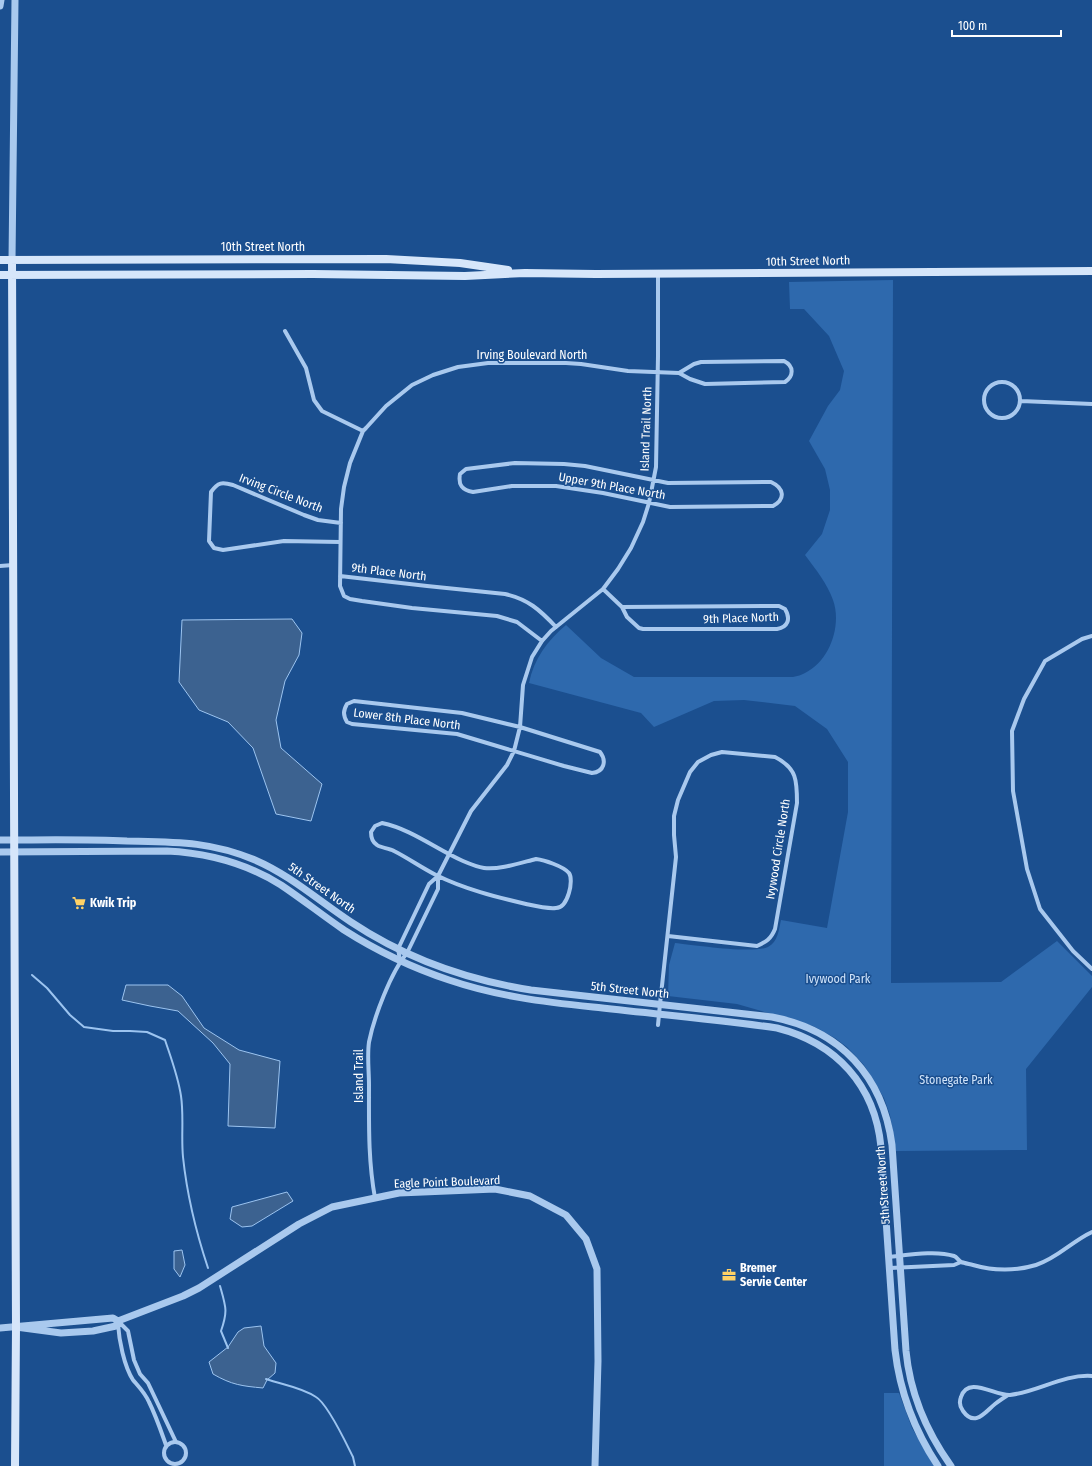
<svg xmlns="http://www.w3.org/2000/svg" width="1092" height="1466" font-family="'Fira Sans Condensed',sans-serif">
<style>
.green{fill:#2e69ad}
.water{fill:#3c6290;stroke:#9cc4f0}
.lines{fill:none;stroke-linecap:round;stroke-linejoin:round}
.stream{stroke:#9cc4f0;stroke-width:2}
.minor{stroke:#a9c9ee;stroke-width:4}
.tertiary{stroke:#a9c9ee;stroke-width:7}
.secondary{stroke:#d6e6fa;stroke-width:8}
.labels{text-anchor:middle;stroke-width:3;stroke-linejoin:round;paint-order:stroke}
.street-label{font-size:12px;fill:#fff;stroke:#1b4f8f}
.poi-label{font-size:12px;font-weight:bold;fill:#fff;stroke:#1b4f8f;text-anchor:start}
.park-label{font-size:12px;fill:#cfe3fa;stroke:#1b4f8f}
</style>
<rect width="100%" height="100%" fill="#1b4f8f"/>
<!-- green -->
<path class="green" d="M 893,280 L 891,983 L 1001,982 L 1057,941 L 1092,976 L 1092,987 L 1026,1069 L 1027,1150 L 896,1151 L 890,1115 L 884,1098 L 864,1065 L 847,1047 L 835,1038 L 813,1026 L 737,1004 L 668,996 L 669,965 L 675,943 C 694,945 753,954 768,947 C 778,942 779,929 781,920 L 827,928 L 848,812 L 848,762 L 827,729 L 795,706 L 744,700 L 714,701 L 654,727 L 641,713 L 529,683 C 534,659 547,641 566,625 L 601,658 L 634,677 L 793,677 C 797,676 802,675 805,673 C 830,661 842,625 833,600 C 827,583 816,570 805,555 L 822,534 L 830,510 L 830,490 L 825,469 L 809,441 L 828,406 L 840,390 L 844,371 L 829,336 L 804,309 L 790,309 L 789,282 Z
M 884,1393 L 899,1393 L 912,1428 L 934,1466 L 884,1466 Z"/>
<!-- water -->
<path class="water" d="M 292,619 L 302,633 L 299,655 L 285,681 L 276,720 L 281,748 L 322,784 L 311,821 L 276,814 L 253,748 L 228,722 L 199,710 L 179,682 L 182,620 Z
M 126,985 L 168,985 L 182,996 L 204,1028 L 239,1050 L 280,1061 L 275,1128 L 228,1126 L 230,1064 L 213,1043 L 178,1011 L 150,1006 L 122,1000 Z
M 287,1192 L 293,1201 L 252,1226 L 242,1227 L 230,1219 L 232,1207 Z
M 182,1250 L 185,1265 L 180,1277 L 174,1269 L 174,1251 Z
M 261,1326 L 264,1346 L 276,1363 L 275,1373 L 267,1380 L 263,1388 C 242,1386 232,1385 213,1374 L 209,1362 L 228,1347 L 238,1332 L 244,1328 Z"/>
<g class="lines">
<!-- stream -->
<path class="stream" d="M 32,975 L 47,988 L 70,1015 L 84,1027 L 113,1031 L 130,1031 L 147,1032 L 165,1040 C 171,1058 178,1076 181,1096 C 184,1116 181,1137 183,1157 C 187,1195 196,1232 208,1268
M 220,1286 C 226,1307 228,1311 221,1331 L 228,1348
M 266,1379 C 283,1385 301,1387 316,1397 C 328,1404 346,1443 353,1457 L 355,1466"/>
<!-- minor -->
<path class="minor" d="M 285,331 L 306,368 L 314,400 L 322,411 L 363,431
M984 400a18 18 0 1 1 36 0a18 18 0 1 1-36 0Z
M 1021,401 L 1092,404
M 515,463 L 564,464 L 585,466 L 668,483 L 771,482 C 784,488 786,499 773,506 L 670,507 L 603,493 L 556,486 L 512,486 L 473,492 C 462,490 458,485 460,474 L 466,469 Z
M 340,542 L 284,541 L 223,550 L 214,548 L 209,541 L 211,492 C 218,482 222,482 233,485 L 304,515 L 318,520 L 341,523
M 0,566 L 13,565
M 340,576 L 427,586 L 505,594 C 528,599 540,610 556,627
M 603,589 L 622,607 L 627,617 L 639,628 L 643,629 L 777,629 C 788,627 791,619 785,609 L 779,606 L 622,607
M 1092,636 L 1082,639 L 1045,661 L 1024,699 L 1012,731 L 1013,791 L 1027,869 L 1040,909 L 1073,951 L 1092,969
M 542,641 L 517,622 L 497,616 L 412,608 L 362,601 L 350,599 L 344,596 L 340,586 L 341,509 L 344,487 L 350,463 L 363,431 L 366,428 L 386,406 L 412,385 L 433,375 L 458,367 L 488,363 L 566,363 L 581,364 L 628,371 L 679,373 L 690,379 L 705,384 L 785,382 C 794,376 794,366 784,361 L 701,362 L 694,364 L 679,373
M 354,701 L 462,713 L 520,727 L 600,752 C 607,761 604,772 592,773 L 564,766 L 457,734 L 352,724 L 347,722 C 343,715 343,711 347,704 Z
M 382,823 C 411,829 436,849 463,861 C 470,864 477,867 484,868 C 499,870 520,863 536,859 C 544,860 563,866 569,873 C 574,880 568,908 556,908 C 547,909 535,906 526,904 C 496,897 464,889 436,875 C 422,868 408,858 394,851 C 389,848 381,848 377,845 C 372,842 371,837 371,832 L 375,826 Z
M 400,960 L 398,949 L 429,884 L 438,876 L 471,811 L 507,765 L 514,751 L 520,727 L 523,685 L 532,657 L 542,641 L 551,631 L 603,589 L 618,569 L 631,548 L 643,522 L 649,503 L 656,467 L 658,356 L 658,274
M 658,1025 L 660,1004 L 676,857 L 674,835 L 674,816 L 678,800 L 690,772 L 698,762 L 711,755 L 722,752 L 775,757 C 797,768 797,781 797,803 L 775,929 C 771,939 766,942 757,946 L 668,936
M 375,1198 C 368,1160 369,1123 369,1085 C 369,1071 367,1056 369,1042 C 374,1017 391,972 407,953 L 438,889 L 438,876
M 889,1257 C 908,1255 936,1250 954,1256 C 957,1257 958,1260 961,1262 C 964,1263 969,1264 973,1265 C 994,1271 1016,1271 1036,1265 C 1058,1258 1072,1241 1092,1232
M 890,1268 L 954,1265 L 961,1262
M 118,1321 L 128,1331 L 134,1360 L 140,1374 L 148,1383 L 176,1442
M 118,1324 C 119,1340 124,1366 133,1380 C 139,1387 145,1393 149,1402 C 156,1416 161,1431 166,1445
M 1008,1395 C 1003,1398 999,1401 995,1404 C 986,1411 975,1428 963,1411 C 960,1407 959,1402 961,1397 C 968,1375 995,1396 1010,1395 C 1038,1392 1063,1374 1092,1376
M164 1453a11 11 0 1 1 22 0a11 11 0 1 1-22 0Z"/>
<!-- tertiary -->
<path class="tertiary" d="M 0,6 L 1,0
M 12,260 L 15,0
M 0,840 C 42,840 85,839 127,841 C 174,842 210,841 255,860 C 290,875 319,901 351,922 C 405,958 468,980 531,990 L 772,1017 C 840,1030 883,1076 892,1145 L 906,1351 C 910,1393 926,1431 951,1466
M 0,852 L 167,851 C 207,853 246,863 281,885 C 302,899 322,915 344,930 C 377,951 413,968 449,980 C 496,996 544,1002 593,1007 C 654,1014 716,1019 777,1028 C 836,1043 875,1085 881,1147 L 895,1350 C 900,1393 914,1430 938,1466
M 16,1327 L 61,1333 L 93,1331 L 116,1326 L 118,1321 L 183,1296 L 199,1288 L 299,1224 L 332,1207 L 399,1193 L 495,1189 L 530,1196 L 566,1215 L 586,1239 L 597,1269 L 598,1361 L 595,1466
M 0,1328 L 113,1318 L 118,1321"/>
<!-- secondary -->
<path class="secondary" d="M 0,260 L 386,259 L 460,263 L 508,270
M 12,260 L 16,1327 L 15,1466
M 0,275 L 313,274 L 465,276 L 525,273 L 596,274 L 1092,271"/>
</g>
<!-- icons -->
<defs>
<g id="supermarket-bare" transform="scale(1.08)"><path d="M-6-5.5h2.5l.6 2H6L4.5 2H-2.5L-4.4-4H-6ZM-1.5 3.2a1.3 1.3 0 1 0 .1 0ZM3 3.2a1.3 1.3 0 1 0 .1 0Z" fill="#ffd166" stroke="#1b4f8f" stroke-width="2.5" paint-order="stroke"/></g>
<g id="office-bare" transform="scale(1.08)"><path d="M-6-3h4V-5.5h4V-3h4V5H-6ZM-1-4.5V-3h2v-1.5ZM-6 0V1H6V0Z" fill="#ffd166" stroke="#1b4f8f" stroke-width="2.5" paint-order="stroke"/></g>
</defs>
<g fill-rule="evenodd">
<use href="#supermarket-bare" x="79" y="903"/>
<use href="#office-bare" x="729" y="1275"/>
</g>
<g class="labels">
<!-- street labels -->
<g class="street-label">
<text x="263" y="251">10th Street North</text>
<text transform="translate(808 261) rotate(-1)" y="4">10th Street North</text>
<text x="532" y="359">Irving Boulevard North</text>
<text transform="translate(646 429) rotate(-88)" y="4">Island Trail North</text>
<text transform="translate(612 486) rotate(10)" y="4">Upper 9th Place North</text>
<text transform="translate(281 493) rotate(21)" y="4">Irving Circle North</text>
<text transform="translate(389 572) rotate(7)" y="4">9th Place North</text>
<text transform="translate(741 618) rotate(-2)" y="4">9th Place North</text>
<text transform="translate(407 719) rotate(7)" y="4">Lower 8th Place North</text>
<text transform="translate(778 849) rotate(-81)" y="4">Ivywood Circle North</text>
<text transform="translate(322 888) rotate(35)" y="4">5th Street North</text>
<text transform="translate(630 990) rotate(6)" y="4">5th Street North</text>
<text transform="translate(359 1076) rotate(-90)" y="4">Island Trail</text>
<text transform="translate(447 1182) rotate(-2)" y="4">Eagle Point Boulevard</text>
<text transform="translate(883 1185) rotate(-94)" y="4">5th Street North</text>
</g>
<!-- poi labels -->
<g class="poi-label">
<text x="90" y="907">Kwik Trip</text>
<text x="740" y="1272">Bremer<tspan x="740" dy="14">Servie Center</tspan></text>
</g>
<!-- park labels -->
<g class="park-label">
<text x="838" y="983">Ivywood Park</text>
<text x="956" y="1084">Stonegate Park</text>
</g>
</g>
<!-- scale -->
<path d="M952 30v6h109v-6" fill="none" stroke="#ffffff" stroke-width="2"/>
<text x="958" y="30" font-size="12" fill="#ffffff" stroke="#1b4f8f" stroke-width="3" paint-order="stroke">100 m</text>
</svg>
